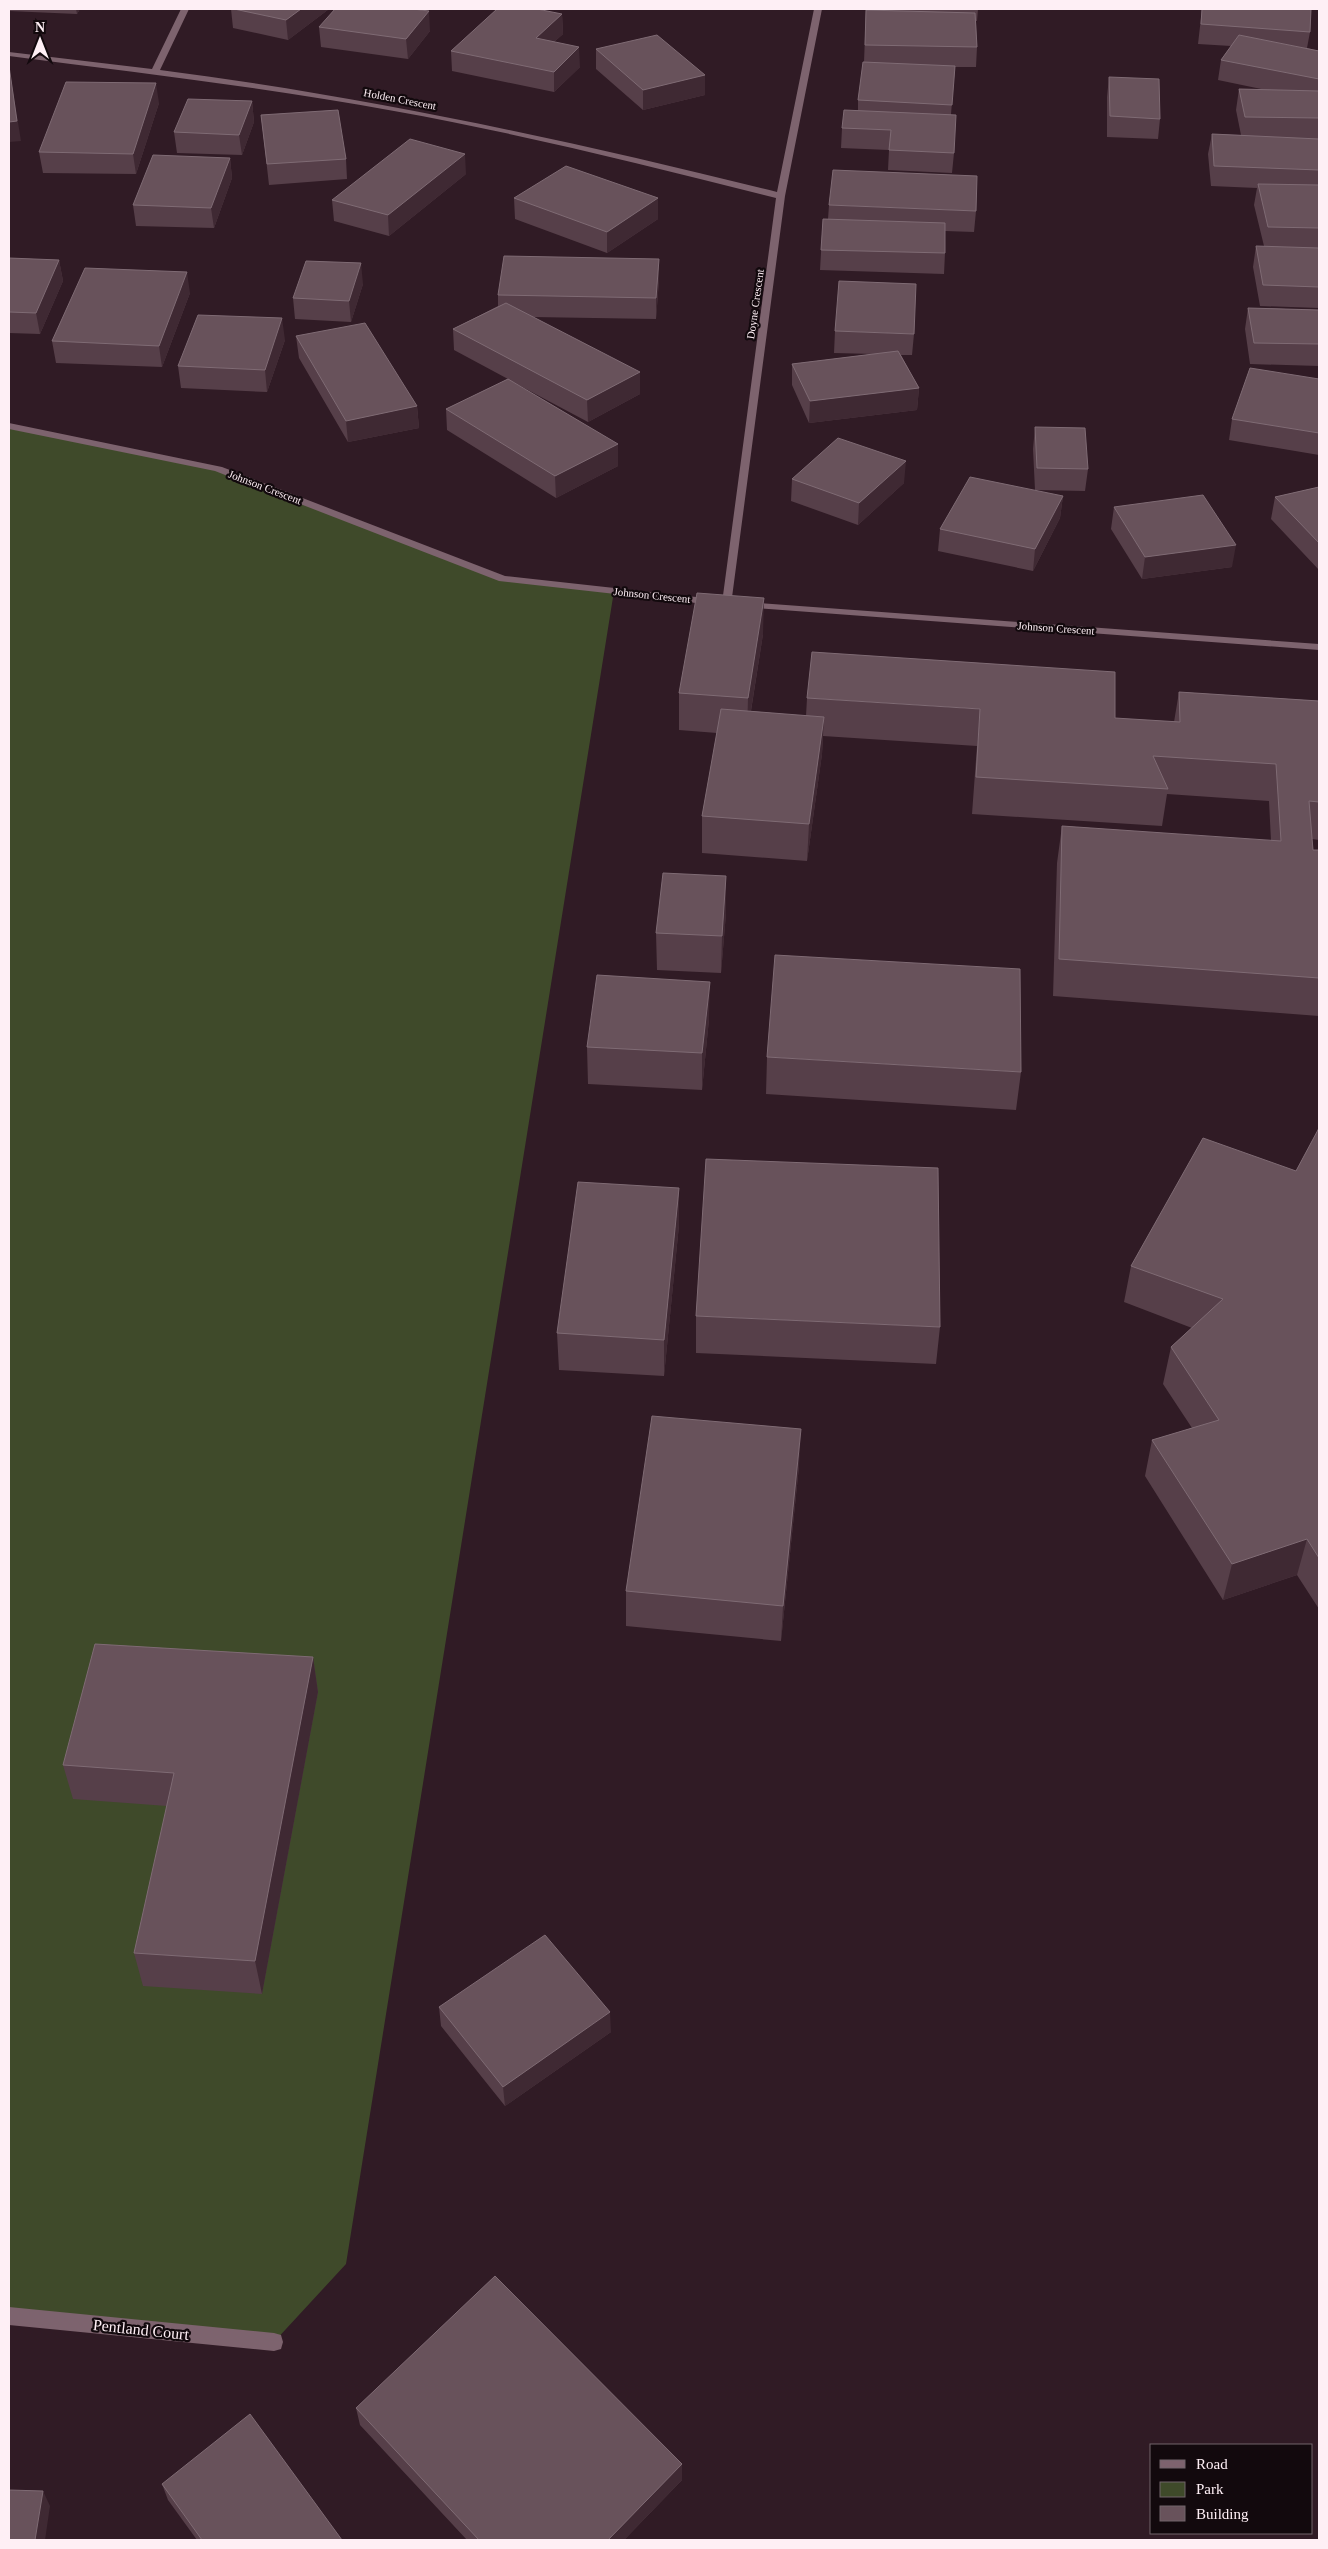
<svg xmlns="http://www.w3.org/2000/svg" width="1328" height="2549" font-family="'Times New Roman',serif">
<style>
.green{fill:#3f4a2a}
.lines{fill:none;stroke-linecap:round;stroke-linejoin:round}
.minor{fill:#7d636e;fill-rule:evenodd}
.wall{fill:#563f49}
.shaded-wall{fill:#3f2933}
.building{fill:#68525b;stroke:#7f6b74}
.labels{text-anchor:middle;stroke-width:4.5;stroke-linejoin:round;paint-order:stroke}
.far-street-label{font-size:11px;fill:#feeff5;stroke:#12090d}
.near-street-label{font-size:16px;fill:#feeff5;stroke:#12090d}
</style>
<rect width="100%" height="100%" fill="#301b25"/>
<!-- green -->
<path class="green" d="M 9,426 L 218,469 L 503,579 L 614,591 L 346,2264 L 274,2342 L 9,2316 Z"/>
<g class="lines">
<!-- minor -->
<path class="minor" d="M 181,9 L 189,9 L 160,70 C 369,97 573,141 777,192 L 814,9 L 822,9 L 785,196 L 731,605 L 727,606 L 722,603 L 776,198 C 649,166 522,134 394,111 C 266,87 137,73 9,56 L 9,52 L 152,69 Z
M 9,423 L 222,467 L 505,576 L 714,599 L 719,602 L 714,605 L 499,581 L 215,471 L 9,429 Z
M 746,602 L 1319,644 L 1319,650 L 742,607 L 742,603 Z
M 9,2307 L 274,2333 L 281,2335 L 283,2342 L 281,2349 L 274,2351 L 9,2325 Z"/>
</g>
<!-- wall -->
<path class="wall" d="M 9,9 L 80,9 L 77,14 L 9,11 Z
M 231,9 L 329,9 L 288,40 L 233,28 Z
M 874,9 L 978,9 L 977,21 L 976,21 L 977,47 L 976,67 L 955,67 L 951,114 L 954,153 L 952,173 L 888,170 L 889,150 L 841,148 L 842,128 L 858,110 L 858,100 L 864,62 L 866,10 L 874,10 Z
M 1202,9 L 1311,9 L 1310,32 L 1307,48 L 1319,51 L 1319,308 L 1260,306 L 1253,267 L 1256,246 L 1264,246 L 1254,205 L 1257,188 L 1211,186 L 1208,154 L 1212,134 L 1241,135 L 1236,110 L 1239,89 L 1266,90 L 1218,80 L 1221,60 L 1231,46 L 1198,44 Z
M 562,14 L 563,34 L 554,42 L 580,67 L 554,92 L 452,71 L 451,51 Z
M 319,27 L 430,31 L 408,59 L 321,47 Z
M 596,49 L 705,75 L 705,95 L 643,110 L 596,69 Z
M 1109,77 L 1160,119 L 1158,139 L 1107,137 L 1107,97 Z
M 252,101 L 254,122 L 242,155 L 177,153 L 174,132 Z
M 159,103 L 136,174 L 43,173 L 39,152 Z
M 261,115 L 346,159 L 347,179 L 269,185 Z
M 230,158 L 232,178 L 214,228 L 136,226 L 133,205 Z
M 466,174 L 389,236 L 334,221 L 332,200 Z
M 514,198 L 658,219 L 607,253 L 515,219 Z
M 829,205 L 976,211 L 974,232 L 945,231 L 945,253 L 944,274 L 820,270 L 823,219 L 828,219 Z
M 9,258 L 59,260 L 63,281 L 40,334 L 9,333 Z
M 659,259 L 659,280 L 656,319 L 532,317 L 640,394 L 588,422 L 509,380 L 618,466 L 556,498 L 447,430 L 446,409 L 508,379 L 454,350 L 453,329 L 498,306 L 498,295 Z
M 363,284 L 351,322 L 295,319 L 293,298 Z
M 190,293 L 162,367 L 56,363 L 52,341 Z
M 1248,308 L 1319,310 L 1319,366 L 1250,364 L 1245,329 Z
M 835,331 L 914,334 L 912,355 L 901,355 L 919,388 L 917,410 L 809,423 L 792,385 L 792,364 L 874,354 L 834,353 Z
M 296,336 L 417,406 L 419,428 L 348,442 L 299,358 Z
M 285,340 L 267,392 L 181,388 L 178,366 Z
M 1319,379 L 1319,455 L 1229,440 L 1232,419 Z
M 1035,427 L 1088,469 L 1085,491 L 1035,490 L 1033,449 Z
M 792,479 L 904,483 L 858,525 L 791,501 Z
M 1319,487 L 1319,570 L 1271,519 L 1275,497 Z
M 1063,496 L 1060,518 L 1033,571 L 938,551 L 940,529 Z
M 1114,507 L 1232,567 L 1142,579 L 1111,529 Z
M 763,634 L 751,711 L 806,716 L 807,698 L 1174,722 L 1179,692 L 1319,701 L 1319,840 L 1312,839 L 1313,850 L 1319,850 L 1319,1016 L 1053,996 L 1057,863 L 1062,826 L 1271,841 L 1269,801 L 1167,794 L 1162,826 L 972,814 L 977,746 L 823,736 L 822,754 L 807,861 L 702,853 L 702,816 L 717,733 L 679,730 L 679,693 Z
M 726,876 L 726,913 L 721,973 L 657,970 L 656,933 Z
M 709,1019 L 702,1090 L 588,1084 L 587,1047 Z
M 767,1057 L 1021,1072 L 1016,1110 L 766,1094 Z
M 1319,1128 L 1319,1609 L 1297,1575 L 1223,1600 L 1145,1476 L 1152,1440 L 1192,1428 L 1163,1384 L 1171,1347 L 1192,1328 L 1124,1302 L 1131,1266 L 1296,1171 Z
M 679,1188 L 679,1225 L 664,1376 L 559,1370 L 557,1333 Z
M 696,1316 L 940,1327 L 936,1364 L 696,1353 Z
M 799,1466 L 781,1641 L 626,1626 L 626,1591 Z
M 313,1657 L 318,1692 L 262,1994 L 143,1986 L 134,1953 L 167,1806 L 73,1799 L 63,1765 Z
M 439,2007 L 611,2032 L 505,2106 L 441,2026 Z
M 356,2408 L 682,2464 L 682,2480 L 624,2540 L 467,2540 L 360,2425 Z
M 162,2484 L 342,2540 L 197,2540 L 168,2500 Z"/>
<!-- shaded-wall -->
<path class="shaded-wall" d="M 76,9 L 80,9 L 77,14 Z
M 301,9 L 329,9 L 288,40 L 286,20 Z
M 429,11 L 430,31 L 408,59 L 406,39 Z
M 562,14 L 563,34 L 536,58 L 536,38 Z
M 579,47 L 580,67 L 554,92 L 554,72 Z
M 9,66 L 21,141 L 9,142 Z
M 705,75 L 705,95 L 643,110 L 643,90 Z
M 156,83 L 159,103 L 136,174 L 133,154 Z
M 252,101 L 254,122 L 242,155 L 239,135 Z
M 465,154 L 466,174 L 389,236 L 388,215 Z
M 230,158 L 232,178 L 214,228 L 211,208 Z
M 658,198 L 658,219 L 607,253 L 607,232 Z
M 659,259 L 659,280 L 656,319 L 656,298 Z
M 59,260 L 63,281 L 40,334 L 36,313 Z
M 361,263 L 363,284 L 351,322 L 349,301 Z
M 187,272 L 190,293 L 162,367 L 159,346 Z
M 282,318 L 285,340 L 267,392 L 265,370 Z
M 640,372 L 640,394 L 588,422 L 587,400 Z
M 919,388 L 917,410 L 809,423 L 810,401 Z
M 417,406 L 419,428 L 348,442 L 346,421 Z
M 618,444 L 618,466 L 556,498 L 555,476 Z
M 906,461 L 904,483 L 858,525 L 859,503 Z
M 1063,496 L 1060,518 L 1033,571 L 1035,549 Z
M 1236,545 L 1232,567 L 1142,579 L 1145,557 Z
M 764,598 L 763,634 L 747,735 L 748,698 Z
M 824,717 L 822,754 L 807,861 L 809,824 Z
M 726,876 L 726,913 L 721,973 L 722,936 Z
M 710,982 L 709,1019 L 702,1090 L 702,1053 Z
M 679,1188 L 679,1225 L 664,1376 L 664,1340 Z
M 801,1429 L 799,1466 L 781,1641 L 783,1606 Z
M 1307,1539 L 1297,1575 L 1223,1600 L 1232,1564 Z
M 313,1657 L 318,1692 L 262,1994 L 255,1961 Z
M 610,2012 L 611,2032 L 505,2106 L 503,2087 Z
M 682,2464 L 682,2480 L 624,2540 L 608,2540 Z
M 43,2491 L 50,2506 L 45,2540 L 35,2540 Z"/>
<!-- building -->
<path class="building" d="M 234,9 L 301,9 L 286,20 Z
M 335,9 L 413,9 L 429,11 L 406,39 L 319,27 Z
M 497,9 L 537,9 L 562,14 L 536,38 L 579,47 L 554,72 L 451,51 Z
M 1202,9 L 1311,9 L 1310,32 L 1201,24 Z
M 866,10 L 975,13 L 977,47 L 865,45 Z
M 657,35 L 705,75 L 643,90 L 596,49 Z
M 1239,35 L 1319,51 L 1319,79 L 1221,60 Z
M 863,62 L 955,66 L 952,105 L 858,100 Z
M 9,66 L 17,121 L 9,122 Z
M 1109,77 L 1159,79 L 1160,119 L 1110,116 Z
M 66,82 L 156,83 L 133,154 L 39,152 Z
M 1239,89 L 1319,91 L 1319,118 L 1245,117 Z
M 188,99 L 252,101 L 239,135 L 174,132 Z
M 338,110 L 346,159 L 267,164 L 261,115 Z
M 844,110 L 956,115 L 954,153 L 889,150 L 891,130 L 842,128 Z
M 1212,134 L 1319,139 L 1319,170 L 1214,166 Z
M 410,139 L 465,154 L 388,215 L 332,200 Z
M 153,155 L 230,158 L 211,208 L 133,205 Z
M 566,166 L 658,198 L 607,232 L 514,198 Z
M 833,170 L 977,176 L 976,211 L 829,205 Z
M 1258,184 L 1319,185 L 1319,228 L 1268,227 Z
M 823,219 L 945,223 L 945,253 L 821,250 Z
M 1256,246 L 1319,248 L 1319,287 L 1263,285 Z
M 504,256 L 659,259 L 656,298 L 498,295 Z
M 9,258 L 59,260 L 36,313 L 9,312 Z
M 306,261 L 361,263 L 349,301 L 293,298 Z
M 85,268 L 187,272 L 159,346 L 52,341 Z
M 839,281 L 916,284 L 914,334 L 835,331 Z
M 506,303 L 640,372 L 587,400 L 453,329 Z
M 1248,308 L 1319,310 L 1319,344 L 1254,343 Z
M 198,315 L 282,318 L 265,370 L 178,366 Z
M 365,323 L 417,406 L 346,421 L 296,336 Z
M 898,351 L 919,388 L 810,401 L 792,364 Z
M 1250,368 L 1319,379 L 1319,433 L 1232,419 Z
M 508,379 L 618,444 L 555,476 L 446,409 Z
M 1035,427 L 1085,428 L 1088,469 L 1037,468 Z
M 838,438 L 906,461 L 859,503 L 792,479 Z
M 970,477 L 1063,496 L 1035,549 L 940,529 Z
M 1319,487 L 1319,543 L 1275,497 Z
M 1203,495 L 1236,545 L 1145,557 L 1114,507 Z
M 697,593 L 764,598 L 748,698 L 679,693 Z
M 812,652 L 1115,672 L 1115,718 L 1180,722 L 1179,692 L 1319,701 L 1319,802 L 1309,801 L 1313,850 L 1319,850 L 1319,978 L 1059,959 L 1062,826 L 1281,841 L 1276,764 L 1153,756 L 1168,789 L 976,777 L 980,709 L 807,698 Z
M 721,709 L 824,717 L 809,824 L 702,816 Z
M 663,873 L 726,876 L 722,936 L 656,933 Z
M 775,955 L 1020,969 L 1021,1072 L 767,1057 Z
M 597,975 L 710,982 L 702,1053 L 587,1047 Z
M 1319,1128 L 1319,1558 L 1307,1539 L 1232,1564 L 1152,1440 L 1219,1420 L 1171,1347 L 1223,1299 L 1131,1266 L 1203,1138 L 1296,1171 Z
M 706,1159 L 938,1168 L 940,1327 L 696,1316 Z
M 578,1182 L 679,1188 L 664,1340 L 557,1333 Z
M 652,1416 L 801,1429 L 783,1606 L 626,1591 Z
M 95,1644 L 313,1657 L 255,1961 L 134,1953 L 174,1773 L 63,1765 Z
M 545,1935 L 610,2012 L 503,2087 L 439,2007 Z
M 495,2276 L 682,2464 L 608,2540 L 479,2540 L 356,2408 Z
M 250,2414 L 342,2540 L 202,2540 L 162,2484 Z
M 9,2490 L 43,2491 L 35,2540 L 9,2540 Z"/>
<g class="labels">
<!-- far-street labels -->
<g class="far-street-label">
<text transform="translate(400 99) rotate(11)" y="4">Holden Crescent</text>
<text transform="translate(755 304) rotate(-82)" y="4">Doyne Crescent</text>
<text transform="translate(265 487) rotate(21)" y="4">Johnson Crescent</text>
<text transform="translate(652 595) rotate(6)" y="4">Johnson Crescent</text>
<text transform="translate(1056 628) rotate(4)" y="4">Johnson Crescent</text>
</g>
<!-- near-street labels -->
<g class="near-street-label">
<text transform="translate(141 2329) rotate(6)" y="6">Pentland Court</text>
</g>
</g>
<!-- border -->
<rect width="1328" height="2549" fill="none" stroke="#feeff5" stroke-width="20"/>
<!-- legend -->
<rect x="1150" y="2444" width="162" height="90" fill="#12090d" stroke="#70656a"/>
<rect x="1160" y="2460" width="25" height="8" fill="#7d636e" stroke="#70656a"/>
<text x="1196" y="2469" font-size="15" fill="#feeff5">Road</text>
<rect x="1160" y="2482" width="25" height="15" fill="#3f4a2a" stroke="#70656a"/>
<text x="1196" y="2494" font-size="15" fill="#feeff5">Park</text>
<rect x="1160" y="2506" width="25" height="15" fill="#68525b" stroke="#70656a"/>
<text x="1196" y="2519" font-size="15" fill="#feeff5">Building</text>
<!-- north arrow -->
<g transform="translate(40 40)" stroke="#12090d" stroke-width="4" paint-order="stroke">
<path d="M0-4L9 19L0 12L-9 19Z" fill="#feeff5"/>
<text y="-8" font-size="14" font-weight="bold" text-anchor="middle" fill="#feeff5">N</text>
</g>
</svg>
